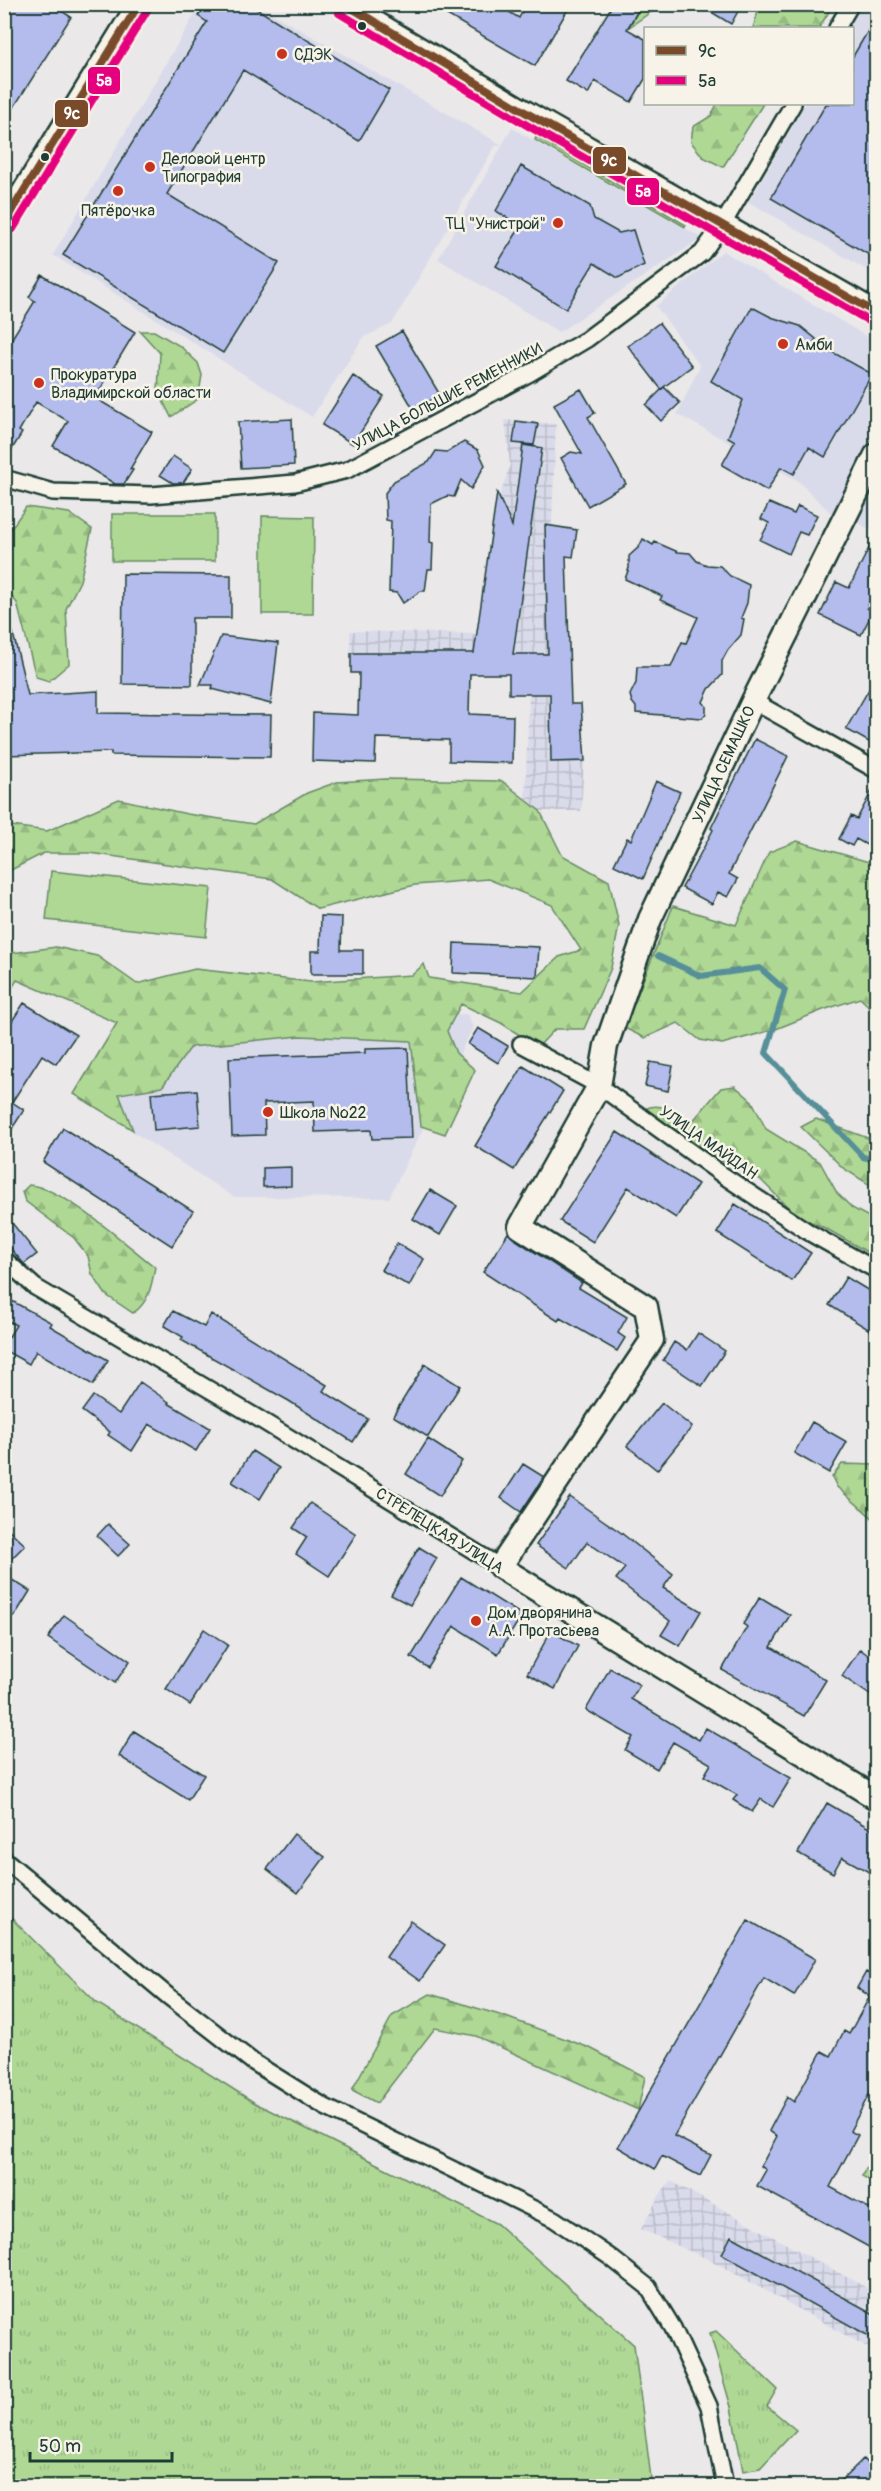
<svg xmlns="http://www.w3.org/2000/svg" width="881" height="2491" font-family="Pangolin,sans-serif">
<style>
.built{fill:#dadbea}
.industrial{fill:url(#industrial-grid)}
.grass{fill:#afd895;stroke:#678a64;stroke-width:1.5}
.forest{fill:url(#forest-firs);stroke:#678a64;stroke-width:1.5}
.park{fill:url(#park-tufts);stroke:#678a64;stroke-width:1.5}
.lines{fill:none;stroke-linecap:round;stroke-linejoin:round}
.stream{stroke:#568f98;stroke-width:6}
.building{fill:#b4bced;stroke:#1f3d34;stroke-width:1.5}
.street-casing{stroke:#1f3d34;stroke-width:20}
.secondary-casing{stroke:#1f3d34;stroke-width:27}
.street{stroke:#f7f3e8;stroke-width:15}
.secondary{stroke:#f7f3e8;stroke-width:22}
.bus-1-casing{stroke:#f7f3e8;stroke-width:12}
.bus-2-casing{stroke:#f7f3e8;stroke-width:12}
.bus-1{stroke:#7a4b2a;stroke-width:8}
.bus-2{stroke:#e5007d;stroke-width:8}
.bus-dot{fill:#1f3d34;stroke:#f7f3e8;stroke-width:2}
.poi-dot{fill:#c8321e;stroke:#f7f3e8;stroke-width:2}
.labels{text-anchor:middle;stroke-width:5;stroke-linejoin:round;paint-order:stroke}
.poi-label{font-size:16px;fill:#1f3d34;stroke:#f7f3e8;text-anchor:start}
.street-label{font-size:16px;fill:#1f3d34;stroke:#f7f3e8}
.line-badge{stroke:#f7f3e8;stroke-width:2}
.badge-label{font-size:16px;text-anchor:middle;font-weight:bold;fill:#fff}
</style>
<defs>
<pattern id="industrial-grid" width="8" height="8" patternUnits="userSpaceOnUse" patternTransform="scale(1.5)"><rect width="8" height="8" fill="#dadbea"/><path d="M0 4h8M4 0v8" fill="none" stroke="#bbbdc9"/></pattern>
<pattern id="forest-firs" width="22" height="20" patternUnits="userSpaceOnUse" patternTransform="scale(1.5)"><rect width="22" height="20" fill="#afd895"/><path d="M5 1l3.5 6h-7zM16 11l3.5 6h-7z" fill="#96ba81"/></pattern>
<pattern id="park-tufts" width="24" height="20" patternUnits="userSpaceOnUse" patternTransform="scale(1.5)"><rect width="24" height="20" fill="#afd895"/><path d="M3 7l-1-3M5 7V3M7 7l1-3M15 17l-1-3M17 17v-4M19 17l1-3" fill="none" stroke="#96ba81"/></pattern>
</defs>
<rect width="100%" height="100%" fill="#eae8e9"/>
<filter id="ink" filterUnits="userSpaceOnUse"><feTurbulence type="fractalNoise" baseFrequency=".0167" numOctaves="2"/><feDisplacementMap in="SourceGraphic" scale="12" xChannelSelector="R" yChannelSelector="G"/><feConvolveMatrix kernelMatrix="1 2 1 2 8 2 1 2 1" color-interpolation-filters="sRGB"/></filter>
<g filter="url(#ink)">
<!-- built -->
<path class="built" d="M 201,4 L 257,5 L 502,145 L 512,128 L 702,238 L 559,332 L 438,259 L 502,146 L 495,146 L 392,324 L 364,337 L 312,417 L 53,255 Z
M 862,5 L 876,5 L 876,275 L 749,202 L 805,104 L 852,104 L 852,28 L 848,28 Z
M 723,251 L 876,342 L 876,428 L 832,514 L 797,480 L 677,414 L 700,366 L 656,306 Z
M 876,479 L 876,533 L 853,520 Z
M 128,1006 L 293,1024 L 467,1014 L 473,1027 L 389,1198 L 234,1197 L 74,1094 Z"/>
<!-- industrial -->
<path class="industrial" d="M 505,420 L 556,424 L 552,520 L 546,579 L 567,579 L 571,704 L 581,704 L 585,742 L 581,811 L 540,811 L 525,799 L 529,695 L 509,694 L 508,674 L 351,673 L 350,631 L 477,634 L 495,509 L 510,465 Z
M 671,2181 L 876,2293 L 876,2352 L 714,2262 L 641,2229 L 659,2196 Z"/>
<!-- grass -->
<path class="grass" d="M 536,137 L 686,225 L 685,227 L 535,140 Z
M 112,514 L 215,514 L 215,561 L 112,561 Z
M 262,516 L 314,517 L 313,614 L 262,614 Z
M 51,871 L 211,888 L 206,937 L 46,920 Z"/>
<!-- forest -->
<path class="forest" d="M 642,5 L 655,5 L 655,9 L 628,28 Z
M 760,5 L 760,4 L 833,5 L 819,28 L 753,28 Z
M 717,104 L 763,104 L 723,167 L 703,157 L 691,142 L 693,127 L 711,116 Z
M 140,331 L 154,331 L 180,346 L 198,363 L 202,375 L 198,399 L 171,417 L 158,391 L 160,353 Z
M 26,507 L 69,513 L 92,529 L 80,581 L 66,609 L 69,664 L 49,681 L 36,677 L 17,603 L 5,588 L 5,537 Z
M 386,779 L 502,781 L 540,811 L 562,855 L 609,881 L 619,925 L 611,968 L 584,1029 L 555,1029 L 538,1047 L 501,1023 L 461,1004 L 447,1031 L 456,1053 L 475,1070 L 445,1134 L 421,1126 L 411,1041 L 300,1036 L 191,1047 L 162,1087 L 119,1094 L 133,1130 L 74,1094 L 117,1023 L 17,980 L 5,999 L 5,954 L 56,947 L 97,956 L 137,984 L 195,969 L 311,982 L 412,975 L 424,964 L 429,978 L 522,992 L 559,957 L 581,950 L 552,905 L 488,879 L 415,885 L 318,909 L 272,879 L 90,853 L 44,853 L 5,873 L 5,825 L 47,831 L 119,799 L 187,814 L 254,824 L 307,793 L 337,782 Z
M 797,841 L 876,864 L 876,1013 L 860,998 L 823,1010 L 776,1029 L 722,1044 L 700,1040 L 678,1023 L 645,1038 L 624,1028 L 673,906 L 736,925 L 769,852 Z
M 735,1086 L 752,1101 L 766,1129 L 820,1162 L 837,1193 L 852,1208 L 876,1221 L 876,1257 L 825,1228 L 797,1216 L 760,1179 L 682,1142 L 656,1125 L 645,1109 C 661,1100 678,1115 691,1123 L 721,1088 Z
M 816,1119 L 876,1141 L 876,1189 L 843,1168 L 801,1127 Z
M 29,1185 C 65,1188 125,1244 155,1267 C 152,1284 149,1303 133,1313 L 106,1295 L 92,1274 L 88,1256 L 74,1238 L 25,1201 L 22,1192 Z
M 842,1464 L 876,1465 L 876,1521 L 837,1487 L 832,1477 Z
M 430,1994 L 503,2016 L 590,2048 L 645,2077 L 638,2110 L 476,2036 L 435,2028 L 377,2103 L 352,2090 L 392,2016 Z"/>
<!-- park -->
<path class="park" d="M 5,1912 L 97,2003 L 255,2103 L 497,2224 L 634,2345 L 652,2486 L 5,2486 Z
M 876,2148 L 876,2184 L 862,2176 Z
M 716,2331 L 777,2389 L 767,2406 L 796,2430 L 760,2468 L 743,2471 L 731,2407 L 710,2333 Z"/>
<g class="lines">
<!-- stream -->
<path class="stream" d="M 658,956 L 701,976 L 760,968 L 785,990 L 766,1053 L 863,1157 L 876,1160"/>
</g>
<!-- building -->
<path class="building" d="M 4,4 L 51,4 L 71,17 L 4,123 L 4,32 L 11,23 L 4,19 Z
M 205,4 L 249,4 L 389,90 L 359,141 L 243,70 L 167,194 L 279,263 L 223,353 L 63,255 L 207,22 L 198,16 Z
M 428,4 L 496,4 L 519,18 L 526,4 L 571,4 L 535,66 Z
M 613,4 L 642,4 L 627,29 L 645,39 L 645,79 L 631,102 L 595,81 L 588,94 L 566,81 Z
M 698,4 L 742,4 L 731,24 Z
M 876,17 L 876,259 L 771,198 L 826,104 L 852,104 L 852,58 Z
M 521,166 L 590,206 L 594,219 L 619,233 L 633,230 L 644,265 L 618,278 L 594,263 L 566,309 L 496,266 L 521,226 L 496,211 Z
M 42,275 L 135,332 L 95,398 L 152,432 L 130,469 L 133,470 L 124,484 L 115,484 L 53,446 L 68,421 L 36,402 L 19,431 L 22,433 L 4,462 L 4,351 L 35,301 L 29,297 Z
M 752,307 L 771,317 L 800,326 L 816,339 L 814,342 L 872,374 L 825,457 L 809,447 L 794,474 L 781,467 L 767,491 L 722,465 L 735,441 L 728,437 L 743,400 L 711,381 Z
M 659,323 L 692,366 L 661,389 L 628,346 Z
M 402,331 L 440,395 L 414,410 L 376,346 Z
M 353,376 L 384,396 L 353,444 L 322,425 Z
M 664,387 L 680,403 L 661,421 L 646,405 Z
M 581,389 L 595,413 L 588,417 L 626,484 L 588,506 L 561,458 L 571,452 L 582,454 L 554,404 Z
M 292,419 L 294,465 L 241,468 L 238,422 Z
M 516,421 L 538,424 L 534,445 L 513,443 Z
M 464,442 L 478,450 L 485,465 L 471,489 L 461,480 L 454,497 L 447,496 L 431,504 L 430,542 L 433,543 L 432,569 L 428,569 L 425,591 L 421,591 L 403,603 L 397,593 L 389,592 L 391,521 L 386,520 L 385,493 L 394,481 L 429,462 L 436,451 L 447,452 Z
M 523,445 L 542,448 L 513,654 L 548,654 L 545,525 L 577,530 L 573,557 L 566,556 L 571,704 L 581,704 L 585,761 L 551,762 L 550,694 L 509,694 L 509,674 L 470,674 L 469,714 L 513,716 L 512,763 L 449,761 L 449,740 L 376,738 L 375,763 L 312,761 L 313,713 L 358,715 L 359,673 L 351,673 L 351,653 L 474,653 L 497,493 L 512,526 Z
M 173,456 L 192,469 L 183,483 L 173,483 L 160,475 Z
M 769,503 L 794,514 L 798,506 L 817,515 L 807,535 L 799,532 L 789,554 L 760,540 L 769,523 L 761,519 Z
M 876,534 L 876,587 L 867,608 L 873,611 L 861,635 L 820,615 L 836,582 L 849,588 Z
M 643,539 L 653,545 L 655,542 L 678,552 L 690,553 L 697,561 L 707,565 L 720,566 L 730,576 L 749,585 L 747,603 L 741,618 L 744,619 L 741,635 L 728,650 L 722,661 L 722,675 L 709,689 L 703,702 L 706,706 L 706,714 L 702,718 L 636,713 L 636,707 L 632,702 L 630,695 L 636,683 L 637,667 L 671,667 L 682,642 L 686,643 L 698,617 L 660,600 L 662,596 L 625,579 L 629,568 L 629,556 L 639,547 Z
M 123,574 L 231,575 L 231,618 L 192,618 L 192,685 L 122,684 Z
M 10,621 L 28,695 L 98,691 L 98,713 L 271,715 L 270,757 L 111,755 L 111,752 L 4,755 L 4,622 Z
M 221,636 L 278,643 L 271,704 L 212,689 L 213,685 L 200,685 Z
M 876,677 L 876,746 L 846,729 Z
M 755,739 L 788,756 L 729,874 L 738,879 L 728,897 L 718,892 L 712,904 L 682,888 L 713,830 L 711,828 Z
M 656,781 L 680,792 L 643,879 L 614,865 L 627,838 L 631,840 Z
M 876,783 L 876,850 L 856,839 L 852,846 L 839,839 L 851,816 L 857,819 Z
M 321,916 L 342,917 L 341,950 L 363,950 L 363,974 L 311,974 L 311,951 L 320,951 Z
M 454,943 L 539,947 L 537,977 L 453,973 Z
M 24,1003 L 76,1035 L 56,1064 L 42,1055 L 12,1102 L 24,1110 L 4,1141 L 4,1033 Z
M 478,1028 L 508,1046 L 498,1063 L 468,1044 Z
M 408,1048 L 412,1138 L 372,1139 L 371,1130 L 315,1132 L 314,1101 L 264,1103 L 265,1135 L 232,1136 L 229,1058 L 365,1053 L 365,1049 Z
M 650,1062 L 673,1066 L 668,1091 L 645,1086 Z
M 523,1066 L 563,1091 L 514,1170 L 475,1146 Z
M 197,1090 L 200,1126 L 154,1130 L 151,1093 Z
M 63,1128 L 193,1211 L 172,1246 L 43,1162 Z
M 617,1132 L 698,1184 L 676,1218 L 628,1187 L 593,1242 L 560,1221 Z
M 291,1167 L 291,1186 L 263,1187 L 263,1168 Z
M 430,1190 L 457,1206 L 440,1235 L 413,1219 Z
M 735,1204 L 811,1253 L 792,1281 L 717,1233 Z
M 4,1213 L 37,1254 L 24,1264 L 4,1241 Z
M 508,1233 L 513,1238 L 582,1283 L 579,1288 L 627,1317 L 618,1333 L 625,1338 L 617,1351 L 560,1318 L 558,1321 L 483,1272 Z
M 397,1243 L 424,1259 L 409,1286 L 381,1270 Z
M 846,1277 L 876,1295 L 876,1334 L 829,1305 Z
M 10,1300 L 52,1323 L 50,1326 L 108,1360 L 93,1385 L 36,1351 L 29,1364 L 4,1350 L 4,1345 L 16,1325 L 4,1319 L 4,1310 Z
M 173,1311 L 204,1327 L 211,1314 L 327,1385 L 323,1391 L 368,1419 L 353,1442 L 289,1401 L 181,1340 L 183,1337 L 164,1326 Z
M 698,1333 L 725,1351 L 702,1386 L 663,1360 L 674,1342 L 687,1350 Z
M 425,1364 L 460,1386 L 428,1437 L 393,1416 Z
M 140,1382 L 169,1402 L 168,1403 L 210,1428 L 196,1451 L 149,1424 L 132,1451 L 108,1435 L 110,1432 L 82,1411 L 93,1396 L 119,1414 Z
M 662,1403 L 692,1427 L 657,1470 L 627,1446 Z
M 812,1422 L 847,1442 L 829,1473 L 794,1453 Z
M 428,1439 L 462,1461 L 440,1496 L 406,1474 Z
M 252,1451 L 279,1468 L 260,1499 L 232,1482 Z
M 523,1464 L 544,1477 L 521,1512 L 501,1498 Z
M 570,1497 L 620,1532 L 673,1574 L 663,1588 L 701,1611 L 680,1646 L 661,1635 L 670,1621 L 616,1579 L 625,1568 L 587,1542 L 569,1568 L 536,1545 Z
M 310,1503 L 356,1534 L 329,1576 L 296,1554 L 307,1537 L 293,1528 Z
M 108,1524 L 130,1544 L 118,1556 L 97,1536 Z
M 4,1525 L 25,1545 L 4,1566 Z
M 419,1547 L 437,1558 L 410,1605 L 391,1595 Z
M 4,1575 L 30,1591 L 14,1617 L 4,1611 Z
M 461,1577 L 522,1615 L 498,1654 L 454,1626 L 428,1668 L 411,1657 Z
M 760,1597 L 790,1615 L 771,1647 L 826,1680 L 804,1716 L 722,1670 L 747,1627 L 743,1624 Z
M 64,1615 L 130,1661 L 115,1683 L 48,1638 Z
M 204,1629 L 228,1645 L 190,1705 L 166,1689 Z
M 551,1631 L 578,1646 L 555,1689 L 527,1674 Z
M 860,1649 L 876,1661 L 876,1699 L 842,1676 Z
M 610,1668 L 640,1685 L 631,1699 L 699,1740 L 706,1728 L 791,1778 L 773,1807 L 761,1799 L 752,1812 L 733,1800 L 737,1795 L 704,1776 L 711,1764 L 673,1742 L 657,1769 L 625,1750 L 633,1737 L 586,1710 Z
M 134,1731 L 204,1775 L 188,1800 L 119,1756 Z
M 827,1803 L 876,1832 L 876,1876 L 842,1857 L 833,1873 L 798,1853 Z
M 294,1834 L 325,1857 L 298,1893 L 267,1869 Z
M 748,1920 L 815,1959 L 794,1996 L 764,1978 L 674,2136 L 711,2155 L 700,2176 L 662,2156 L 655,2169 L 618,2147 Z
M 411,1921 L 445,1945 L 420,1981 L 386,1957 Z
M 866,1972 L 876,1978 L 876,2081 L 850,2131 L 858,2135 L 830,2187 L 876,2212 L 876,2251 L 757,2186 L 766,2170 L 761,2166 L 777,2136 L 769,2131 L 787,2097 L 794,2102 L 822,2051 L 831,2056 L 844,2031 L 849,2034 L 870,1996 L 857,1988 Z
M 731,2236 L 876,2315 L 876,2340 L 722,2254 Z
M 863,2459 L 876,2473 L 876,2487 L 835,2487 Z"/>
<g class="lines">
<!-- street casing -->
<g class="street-casing">
<path id="street" d="M 837,28 L 851,4
M 4,478 L 53,492 L 151,495 L 295,483 L 347,470 L 530,373 L 587,339 L 702,253 L 723,224 L 793,104
M 753,701 L 876,770
M 521,1044 L 599,1086 L 724,1176 L 810,1233 L 876,1270
M 4,1259 L 35,1287 L 256,1417 L 500,1567
M 4,1859 L 168,1996 L 253,2062 L 325,2107 L 554,2219 L 610,2257 L 648,2287 L 673,2328 L 709,2406 L 725,2486"/>
</g>
<!-- secondary casing -->
<g class="secondary-casing">
<path id="secondary" d="M 344,4 L 530,115 L 876,313
M 4,224 L 139,4
M 876,455 L 753,701 L 650,919 L 606,1046 L 599,1086 L 520,1227 L 646,1307 L 652,1340 L 500,1567 L 876,1798"/>
</g>
<!-- street -->
<use href="#street" class="street"/>
<!-- secondary -->
<use href="#secondary" class="secondary"/>
<!-- bus-1 casing -->
<g class="bus-1-casing">
<path id="bus-1" d="M 345,4 L 530,115 L 876,313
M 4,223 L 139,4"/>
</g>
<!-- bus-2 casing -->
<g class="bus-2-casing">
<path id="bus-2" d="M 339,13 L 525,124 L 871,322
M 13,229 L 148,9"/>
</g>
<!-- bus-1 -->
<use href="#bus-1" class="bus-1"/>
<!-- bus-2 -->
<use href="#bus-2" class="bus-2"/>
</g>
</g>
<!-- markers -->
<g class="bus-dot">
<circle cx="362" cy="26" r="5"/>
<circle cx="45" cy="157" r="5"/>
</g>
<g class="poi-dot">
<circle cx="282" cy="54" r="6"/>
<circle cx="150" cy="167" r="6"/>
<circle cx="118" cy="191" r="6"/>
<circle cx="558" cy="223" r="6"/>
<circle cx="783" cy="344" r="6"/>
<circle cx="39" cy="383" r="6"/>
<circle cx="268" cy="1112" r="6"/>
<circle cx="476" cy="1621" r="6"/>
</g>
<g class="labels">
<!-- poi labels -->
<g class="poi-label">
<text x="294" y="60">СДЭК</text>
<text x="162" y="164">Деловой центр<tspan x="162" dy="18">Типография</tspan></text>
<text x="118" y="216" text-anchor="middle">Пятёрочка</text>
<text x="546" y="229" text-anchor="end">ТЦ "Унистрой"</text>
<text x="795" y="350">Амби</text>
<text x="51" y="380">Прокуратура<tspan x="51" dy="18">Владимирской области</tspan></text>
<text x="280" y="1118">Школа №22</text>
<text x="488" y="1618">Дом дворянина<tspan x="488" dy="18">А.А. Протасьева</tspan></text>
</g>
<!-- street labels -->
<g class="street-label">
<text transform="translate(447 396) rotate(-28)" y="6">УЛИЦА БОЛЬШИЕ РЕМЕННИКИ</text>
<text transform="translate(723 764) rotate(-65)" y="6">УЛИЦА СЕМАШКО</text>
<text transform="translate(709 1142) rotate(35)" y="6">УЛИЦА МАЙДАН</text>
<text transform="translate(440 1530) rotate(32)" y="6">СТРЕЛЕЦКАЯ УЛИЦА</text>
</g>
</g>
<g class="line-badge">
<rect x="87" y="66" width="34" height="29" rx="6" fill="#e5007d"/>
<rect x="54" y="99" width="35" height="29" rx="6" fill="#7a4b2a"/>
<rect x="592" y="146" width="35" height="29" rx="6" fill="#7a4b2a"/>
<rect x="626" y="177" width="34" height="29" rx="6" fill="#e5007d"/>
</g>
<g class="badge-label">
<text x="104" y="86">5а</text>
<text x="72" y="119">9с</text>
<text x="609" y="166">9с</text>
<text x="643" y="197">5а</text>
</g>
<!-- margin -->
<rect width="881" height="2491" fill="none" stroke="#f7f3e8" stroke-width="24"/>
<rect x="12" y="12" width="857" height="2467" fill="none" stroke="#1f3d34" stroke-width="2" filter="url(#ink)"/>
<!-- legend -->
<rect x="644" y="27" width="210" height="78" fill="#f7f3e8" stroke="#a1aaa0" stroke-width="1.5"/>
<rect x="656" y="46" width="30" height="9" fill="#7a4b2a" stroke="#a1aaa0" stroke-width="1.5"/>
<text x="698" y="57" font-size="18" fill="#1f3d34">9с</text>
<rect x="656" y="76" width="30" height="9" fill="#e5007d" stroke="#a1aaa0" stroke-width="1.5"/>
<text x="698" y="87" font-size="18" fill="#1f3d34">5а</text>
<!-- scale -->
<path d="M30 2452v9h142v-9" fill="none" stroke="#1f3d34" stroke-width="3"/>
<text x="39" y="2452" font-size="18" fill="#1f3d34" stroke="#f7f3e8" stroke-width="4.5" paint-order="stroke">50 m</text>
</svg>
